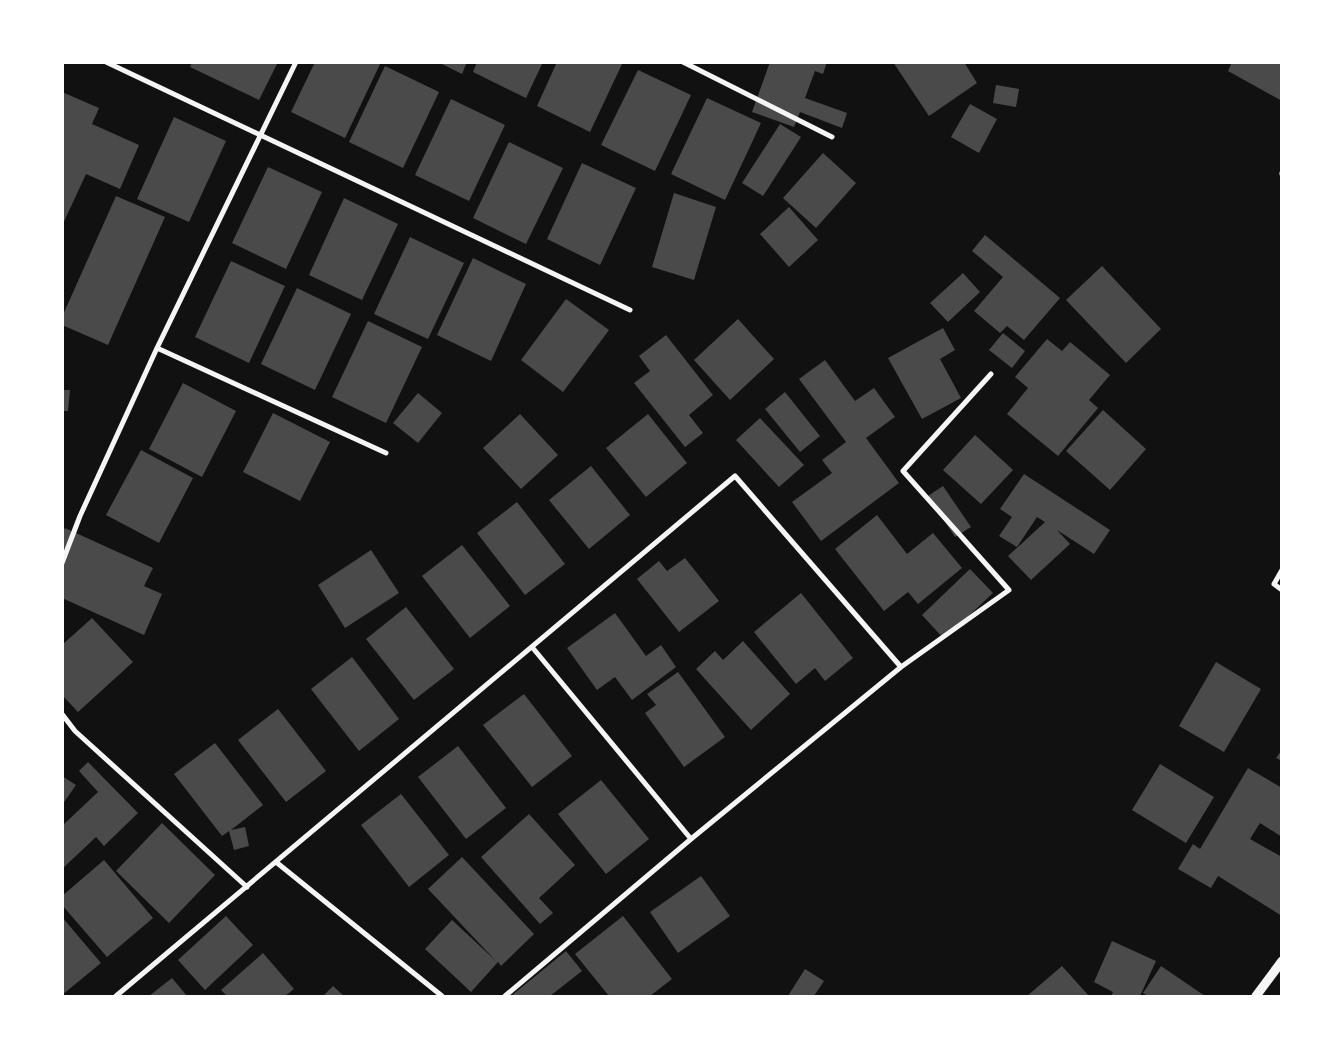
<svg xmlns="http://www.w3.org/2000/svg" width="1344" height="1059" font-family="Karla,sans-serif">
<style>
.building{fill:#4a4a4a}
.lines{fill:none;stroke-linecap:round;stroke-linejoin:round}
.minor{stroke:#f5f5f5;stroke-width:5}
.tertiary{stroke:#f5f5f5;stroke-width:9}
</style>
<rect width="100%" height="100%" fill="#111"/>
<!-- building -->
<path class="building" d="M 192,62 L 278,62 L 259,100 L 190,67 Z
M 315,62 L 381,62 L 345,138 L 291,112 Z
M 438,62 L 467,62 L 462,74 Z
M 477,62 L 543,62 L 526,98 L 473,72 Z
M 557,62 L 623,62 L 590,132 L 537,106 Z
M 770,62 L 827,62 L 823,74 L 815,71 L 805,98 L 847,113 L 842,128 L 800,112 L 794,127 L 752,112 Z
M 893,62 L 964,62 L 977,83 L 929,116 Z
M 1232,62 L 1282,62 L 1282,101 L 1228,71 Z
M 385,66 L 439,92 L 403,168 L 349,142 Z
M 638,70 L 691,95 L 655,171 L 601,145 Z
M 996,85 L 1019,89 L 1016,107 L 993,103 Z
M 62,92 L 99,108 L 92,124 L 139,145 L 120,189 L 86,174 L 62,226 Z
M 707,98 L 761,123 L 725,200 L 671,174 Z
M 451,99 L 505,125 L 469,201 L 415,175 Z
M 970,104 L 997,119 L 979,153 L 951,137 Z
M 174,117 L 226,141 L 189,222 L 137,199 Z
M 780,124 L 801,137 L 763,196 L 742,183 Z
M 509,142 L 563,168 L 526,244 L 473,218 Z
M 823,153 L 856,183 L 816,228 L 783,198 Z
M 582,163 L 636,188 L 600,265 L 547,239 Z
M 268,167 L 322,192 L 286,269 L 232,243 Z
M 674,193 L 716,207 L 694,280 L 652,267 Z
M 116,196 L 165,217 L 108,345 L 62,325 L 62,317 Z
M 344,198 L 398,224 L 362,300 L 309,275 Z
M 789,207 L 818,240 L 789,267 L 760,234 Z
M 985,235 L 1060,298 L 1024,340 L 1007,326 L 1000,333 L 974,311 L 1003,277 L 972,251 Z
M 410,237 L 464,263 L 428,339 L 374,314 Z
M 473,258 L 526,284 L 491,361 L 437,335 Z
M 231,261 L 285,286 L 249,363 L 195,337 Z
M 1102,266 L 1161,329 L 1126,363 L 1066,300 Z
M 963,273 L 980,292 L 948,322 L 930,303 Z
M 297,288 L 351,314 L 315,390 L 261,364 Z
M 566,299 L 609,330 L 563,392 L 521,360 Z
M 738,319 L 774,359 L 730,400 L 694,360 Z
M 368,321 L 422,347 L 386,423 L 332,397 Z
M 943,328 L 955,350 L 940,359 L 961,398 L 922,419 L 888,358 Z
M 1003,333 L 1025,351 L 1012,368 L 989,350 Z
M 666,335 L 713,395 L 689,415 L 703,433 L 685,447 L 634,383 L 650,371 L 639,356 Z
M 1047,339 L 1062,351 L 1070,342 L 1110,375 L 1089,400 L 1098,408 L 1058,456 L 1007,414 L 1028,388 L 1015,377 Z
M 825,360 L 855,401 L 874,388 L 895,417 L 866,438 L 899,483 L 821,541 L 792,502 L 832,473 L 822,460 L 846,442 L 799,379 Z
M 183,383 L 236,411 L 202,477 L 149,449 Z
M 62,390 L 70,390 L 68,411 L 62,411 Z
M 785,392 L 820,436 L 800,452 L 765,409 Z
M 418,393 L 442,413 L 418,443 L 393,423 Z
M 1103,410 L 1146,449 L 1110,490 L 1066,451 Z
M 273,413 L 330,442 L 300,501 L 243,472 Z
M 520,414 L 558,455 L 521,489 L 483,448 Z
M 648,414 L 687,463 L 646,497 L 606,448 Z
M 760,418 L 804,465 L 779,487 L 736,440 Z
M 975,435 L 1013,470 L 981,504 L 943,470 Z
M 141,450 L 193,478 L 159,543 L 106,515 Z
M 591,466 L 630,515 L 589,549 L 549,500 Z
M 1024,474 L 1110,530 L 1094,554 L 1057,530 L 1070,544 L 1031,580 L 1008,556 L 1045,522 L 1037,517 L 1017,547 L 999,536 L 1012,517 L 1000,509 Z
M 943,486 L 971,527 L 955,537 L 928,496 Z
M 517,502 L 565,564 L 525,595 L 477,533 Z
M 877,515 L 907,554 L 933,533 L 962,568 L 918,604 L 908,592 L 884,611 L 835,549 Z
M 65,528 L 153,568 L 144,586 L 162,594 L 144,635 L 62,598 L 62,533 Z
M 462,545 L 510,606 L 470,638 L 422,576 Z
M 371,550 L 399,593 L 345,628 L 318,585 Z
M 685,558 L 719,601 L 679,632 L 637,579 L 659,561 L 667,571 Z
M 970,569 L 993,593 L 944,639 L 922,615 Z
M 801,593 L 853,658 L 825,681 L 815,668 L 796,684 L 754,632 Z
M 406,607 L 454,669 L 414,700 L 366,639 Z
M 615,613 L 646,656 L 661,645 L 676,667 L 632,700 L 615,677 L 597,690 L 567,648 Z
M 92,618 L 133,662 L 78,712 L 62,695 L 62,645 Z
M 743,641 L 790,694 L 751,730 L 696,669 L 715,651 L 723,660 Z
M 352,657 L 399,719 L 359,751 L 311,689 Z
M 1216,662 L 1261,689 L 1224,752 L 1179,726 Z
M 678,672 L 725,737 L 684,767 L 645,713 L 656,705 L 647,694 Z
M 524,694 L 572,756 L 532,787 L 483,725 Z
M 278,709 L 326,771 L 286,802 L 238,740 Z
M 215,743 L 263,805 L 231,830 L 245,827 L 249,846 L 234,850 L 229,831 L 222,836 L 174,774 Z
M 458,746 L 506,808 L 466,839 L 418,777 Z
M 1282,750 L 1282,761 L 1276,758 Z
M 88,762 L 138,813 L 104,846 L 96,837 L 62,869 L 62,826 L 98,792 L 79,771 Z
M 1160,764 L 1214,797 L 1186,843 L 1132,810 Z
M 1248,768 L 1282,788 L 1282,837 L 1260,823 L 1250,839 L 1282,857 L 1282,916 L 1218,876 L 1211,888 L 1178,869 L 1193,844 L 1200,849 Z
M 62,776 L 76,785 L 62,805 Z
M 601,780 L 649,839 L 606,874 L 558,814 Z
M 401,794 L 449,855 L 409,887 L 361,825 Z
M 529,814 L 575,865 L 539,898 L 553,913 L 540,924 L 481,857 Z
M 162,823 L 215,875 L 169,923 L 116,871 Z
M 462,857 L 534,934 L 501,966 L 498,962 L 471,992 L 425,949 L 452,920 L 496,961 L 428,889 Z
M 104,860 L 153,918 L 107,957 L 62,905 L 62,896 Z
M 701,876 L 730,916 L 678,953 L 650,912 Z
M 226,916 L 253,945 L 205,990 L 178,960 Z
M 623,916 L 672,979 L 650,996 L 609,996 L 575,954 Z
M 62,917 L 101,963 L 62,995 Z
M 1112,941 L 1156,961 L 1140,996 L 1111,996 L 1113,992 L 1094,982 Z
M 566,951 L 582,971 L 550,996 L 511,996 Z
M 263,953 L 294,989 L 285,996 L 227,996 L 221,990 Z
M 1062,966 L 1089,996 L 1027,996 Z
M 1161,966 L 1205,996 L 1148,996 L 1143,993 Z
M 805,969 L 824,981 L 814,996 L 788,996 Z
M 172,978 L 187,996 L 149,996 Z
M 333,986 L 344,996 L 323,996 Z"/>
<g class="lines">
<!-- minor -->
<path class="minor" d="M 106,62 L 630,310
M 683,62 L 832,137
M 1282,173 L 1282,174
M 157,348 L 386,453
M 62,563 L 80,516 L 157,348 L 296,62
M 1282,570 L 1274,584 L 1282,590
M 532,647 L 691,839
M 62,714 L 75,731 L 247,887
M 276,862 L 442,996
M 116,996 L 735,476 L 901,667
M 505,996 L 691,839 L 901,667 L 1009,590 L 903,471 L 991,374"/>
<!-- tertiary -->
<path class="tertiary" d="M 1256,996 L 1282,961"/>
</g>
<!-- border -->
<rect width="1344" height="1059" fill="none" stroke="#ffffff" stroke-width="128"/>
</svg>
